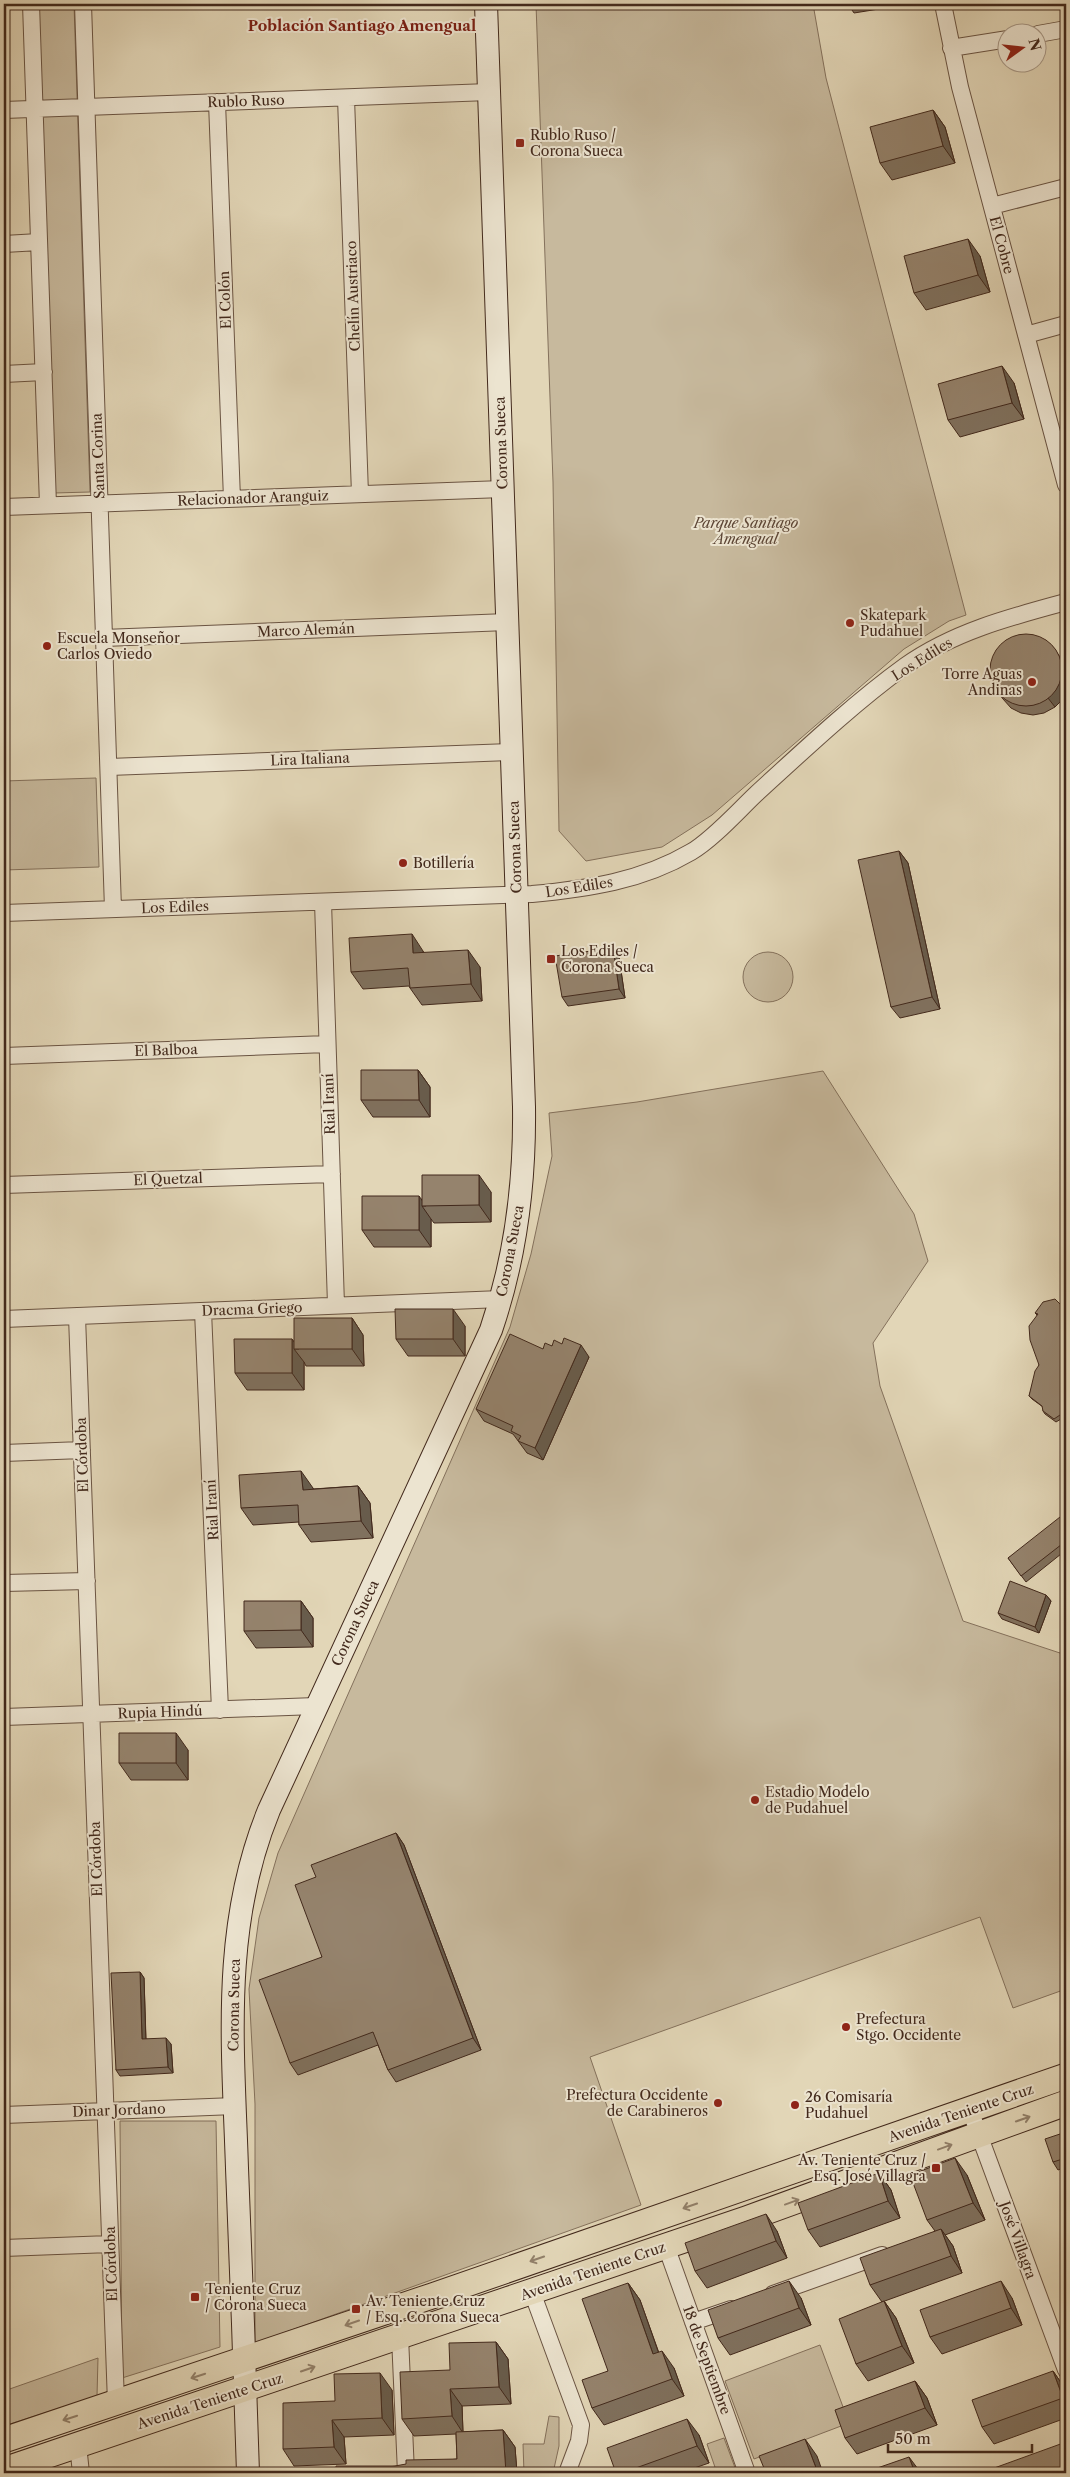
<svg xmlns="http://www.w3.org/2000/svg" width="1070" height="2477" font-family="'Libre Caslon Text',serif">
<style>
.green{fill:#c7b99d;stroke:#84715c}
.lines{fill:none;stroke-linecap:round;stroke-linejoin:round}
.street-casing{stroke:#6a5443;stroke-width:18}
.secondary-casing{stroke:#42291c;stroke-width:24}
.primary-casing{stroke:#42291c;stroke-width:27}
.street{stroke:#ece4d0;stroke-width:16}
.secondary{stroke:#ece4d0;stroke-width:22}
.primary{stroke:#e2d6b7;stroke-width:25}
.wall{fill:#80715e;stroke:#42291c}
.shaded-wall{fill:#685c4c;stroke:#42291c}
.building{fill:#95836d;stroke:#42291c}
.oneway{stroke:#92806a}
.poi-dot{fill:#8f2418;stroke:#ece4d0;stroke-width:2}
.labels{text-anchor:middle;stroke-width:4;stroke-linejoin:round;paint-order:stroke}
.street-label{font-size:14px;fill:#42291c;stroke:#ece4d0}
.poi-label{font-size:14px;fill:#42291c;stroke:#ece4d0;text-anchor:start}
.park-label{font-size:14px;font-style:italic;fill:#5d4636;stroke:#ece4d0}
.neighbourhood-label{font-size:15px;font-weight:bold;fill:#7a1f14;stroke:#ece4d0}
</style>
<rect width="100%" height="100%" fill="#e2d6b7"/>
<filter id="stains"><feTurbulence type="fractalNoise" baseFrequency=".004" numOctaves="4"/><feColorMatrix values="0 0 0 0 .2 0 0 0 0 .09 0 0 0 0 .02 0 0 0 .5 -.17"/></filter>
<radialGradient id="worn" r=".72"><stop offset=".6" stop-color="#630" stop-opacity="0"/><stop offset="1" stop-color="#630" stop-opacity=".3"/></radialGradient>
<!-- green -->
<path class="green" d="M 38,4 L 74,4 L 90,492 L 54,493 Z
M 536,4 L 813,4 L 826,78 L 966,615 L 949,621 L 904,649 L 712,815 L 662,847 L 586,861 L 559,831 L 553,482 Z
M 96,778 L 99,867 L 4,870 L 4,781 Z
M743 977a25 25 0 1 1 50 0a25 25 0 1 1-50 0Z
M 823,1071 L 914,1214 L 928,1261 L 873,1343 L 880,1386 L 963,1621 L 1066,1655 L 1066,1989 L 1013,2008 L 980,1917 L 590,2057 L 641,2205 L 255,2343 L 255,2104 L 249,1989 L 259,1918 L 278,1853 L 510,1327 L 531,1254 L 552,1156 L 549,1113 L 637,1102 Z
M 120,2121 L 216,2121 L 220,2347 L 122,2378 Z
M 820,2345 L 849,2423 L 754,2459 L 725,2381 Z
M 98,2358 L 97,2396 L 4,2426 L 4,2391 Z
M 549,2416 L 559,2417 L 559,2446 L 553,2473 L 524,2473 L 523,2444 L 544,2444 Z
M 724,2438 L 737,2473 L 717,2473 L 707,2444 Z"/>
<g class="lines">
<!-- street casing -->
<g class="street-casing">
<path id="street" d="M 31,4 L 48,505
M 83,4 L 113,909
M 943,4 L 960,87 L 1066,485
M 1038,34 L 1066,29
M 951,48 L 1008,39
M 346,98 L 360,494
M 217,102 L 232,499
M 4,110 L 489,92
M 992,206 L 1066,187
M 4,244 L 39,242
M 1026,335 L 1066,324
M 4,374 L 44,372
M 4,507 L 503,489
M 104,638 L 507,622
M 109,767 L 512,752
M 323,902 L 336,1305
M 4,913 L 532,894 C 587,889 642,881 691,852 C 712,840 738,811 756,794 C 803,751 854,703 905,666 C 953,632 1010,617 1066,602
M 4,1056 L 327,1044
M 4,1185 L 332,1174
M 203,1311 L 220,1710
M 77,1316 L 116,2403
M 4,1319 L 501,1299
M 4,1453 L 82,1450
M 4,1583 L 87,1581
M 4,1717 L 316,1706
M 970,2110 L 1066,2370
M 4,2115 L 235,2106
M 666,2246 L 747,2473
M 4,2248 L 110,2244
M 532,2292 L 581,2425 L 579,2441 L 567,2473
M 773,2294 L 882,2255
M 693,2322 L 731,2309
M 400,2337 L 406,2473
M 78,2445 L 81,2473"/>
</g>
<!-- secondary casing -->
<g class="secondary-casing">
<path id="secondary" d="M 248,2473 C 245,2371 241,2270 237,2168 C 233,2045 221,1927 269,1810 L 491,1330 C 516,1257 525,1184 524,1107 L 486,4"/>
</g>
<!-- primary casing -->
<g class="primary-casing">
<path id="primary" d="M 4,2440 L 432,2296 L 1066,2076
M 4,2470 L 746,2219 L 1066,2103"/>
</g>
<!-- street -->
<use href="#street" class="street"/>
<!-- secondary -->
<use href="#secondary" class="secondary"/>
<!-- primary -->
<use href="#primary" class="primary"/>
</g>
<!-- wall -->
<path class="wall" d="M 848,4 L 910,4 L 854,13 Z
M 933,110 L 945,127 L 955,163 L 892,180 L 880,163 Z
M 980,256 L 990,292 L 926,310 L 914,293 Z
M 1014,383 L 1024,419 L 960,437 L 948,420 Z
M 1065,664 L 1063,699 L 1055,707 L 1044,713 L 1033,715 L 1021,713 L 1011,708 L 1003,699 L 996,690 Z
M 899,851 L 908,863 L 940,1009 L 900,1018 L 891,1007 Z
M 423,951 L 424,953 L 480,967 L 482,1001 L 422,1005 L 410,988 L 409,986 L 363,989 L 351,972 Z
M 619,957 L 625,998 L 568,1006 L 562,997 Z
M 418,1070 L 430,1087 L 430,1117 L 373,1117 L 361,1100 Z
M 491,1192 L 491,1222 L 434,1223 L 431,1219 L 431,1247 L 374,1247 L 362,1230 L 422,1199 Z
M 1066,1310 L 1066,1416 L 1056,1422 L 1045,1414 L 1043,1411 L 1043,1407 L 1032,1399 L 1029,1396 L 1039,1365 L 1037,1315 L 1035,1313 Z
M 352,1318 L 363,1335 L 364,1366 L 306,1366 L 304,1362 L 304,1390 L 247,1390 L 235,1373 L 292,1339 L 294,1342 Z
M 465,1326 L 465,1356 L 408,1356 L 396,1339 Z
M 552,1346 L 589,1357 L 543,1460 L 527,1453 L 513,1434 L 484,1421 L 476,1409 L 543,1349 Z
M 358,1486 L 370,1503 L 373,1538 L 311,1542 L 299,1525 L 299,1522 L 253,1525 L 241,1508 L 313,1488 L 313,1489 Z
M 1066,1525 L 1066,1550 L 1026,1582 L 1008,1558 Z
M 1046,1595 L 1051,1601 L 1039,1633 L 1002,1619 L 998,1613 Z
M 301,1601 L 313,1618 L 313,1647 L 256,1648 L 244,1631 Z
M 188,1750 L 188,1780 L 131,1780 L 119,1763 Z
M 396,1833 L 404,1845 L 481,2050 L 396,2082 L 388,2070 L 378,2045 L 298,2075 L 290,2063 L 322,1957 L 316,1877 Z
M 140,1972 L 144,1978 L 146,2039 L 171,2044 L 173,2073 L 120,2076 L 116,2070 Z
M 1066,2132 L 1066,2167 L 1058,2170 L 1053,2162 Z
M 879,2173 L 891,2190 L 900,2218 L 820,2247 L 808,2230 Z
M 967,2175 L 985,2220 L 945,2235 L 953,2246 L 962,2273 L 882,2302 L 870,2285 L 935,2231 L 927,2220 Z
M 777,2231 L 787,2258 L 707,2288 L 695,2271 Z
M 628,2283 L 640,2300 L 659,2353 L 674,2368 L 684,2396 L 604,2425 L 592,2408 L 608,2371 Z
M 801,2298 L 811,2325 L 730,2355 L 718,2338 Z
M 1012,2298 L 1022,2325 L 942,2354 L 930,2337 Z
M 884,2301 L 896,2318 L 914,2363 L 868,2381 L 856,2364 Z
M 496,2342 L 508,2359 L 511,2404 L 462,2406 L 463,2432 L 503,2430 L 515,2447 L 517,2473 L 336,2473 L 457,2459 L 456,2434 L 414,2436 L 402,2419 L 450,2370 Z
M 1053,2371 L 1064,2387 L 1066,2393 L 1066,2418 L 994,2444 L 982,2427 Z
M 915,2381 L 927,2398 L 937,2425 L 857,2454 L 845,2438 Z
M 392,2390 L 394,2435 L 344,2437 L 346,2464 L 294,2466 L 283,2449 L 335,2401 Z
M 699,2435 L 709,2463 L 680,2473 L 616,2473 Z"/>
<!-- shaded-wall -->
<path class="shaded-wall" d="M 933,110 L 945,127 L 955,163 L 943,146 Z
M 968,239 L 980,256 L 990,292 L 978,275 Z
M 1002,366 L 1014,383 L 1024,419 L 1012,403 Z
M 1052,646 L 1065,664 L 1066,668 L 1066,690 L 1063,699 L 1055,707 L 1048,698 Z
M 899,851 L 908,863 L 940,1009 L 932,997 Z
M 412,934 L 423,951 L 425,970 L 413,953 Z
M 613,948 L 619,957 L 625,998 L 619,989 Z
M 468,950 L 480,967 L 482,1001 L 471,984 Z
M 418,1070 L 430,1087 L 430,1117 L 419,1100 Z
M 479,1175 L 491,1192 L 491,1222 L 479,1205 Z
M 419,1196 L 426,1206 L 422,1206 L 431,1219 L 431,1247 L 419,1230 Z
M 453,1309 L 465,1326 L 465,1356 L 453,1339 Z
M 352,1318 L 363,1335 L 364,1366 L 352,1349 Z
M 292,1339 L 299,1349 L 294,1349 L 304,1362 L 304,1390 L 292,1373 Z
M 581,1345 L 589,1357 L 543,1460 L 535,1448 Z
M 301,1471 L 313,1488 L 315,1507 L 303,1490 Z
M 358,1486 L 370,1503 L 373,1538 L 361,1521 Z
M 1046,1595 L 1051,1601 L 1039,1633 L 1035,1627 Z
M 301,1601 L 313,1618 L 313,1647 L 301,1630 Z
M 176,1733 L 188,1750 L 188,1780 L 176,1763 Z
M 396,1833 L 404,1845 L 481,2050 L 473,2038 Z
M 140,1972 L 144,1978 L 146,2045 L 142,2039 Z
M 166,2038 L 171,2044 L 173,2073 L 168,2067 Z
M 955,2158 L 967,2175 L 985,2220 L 973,2203 Z
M 879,2173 L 891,2190 L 900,2218 L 888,2201 Z
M 766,2214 L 777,2231 L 787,2258 L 776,2241 Z
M 941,2229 L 953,2246 L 962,2273 L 951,2256 Z
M 789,2281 L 801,2298 L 811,2325 L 799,2308 Z
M 1001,2281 L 1012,2298 L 1022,2325 L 1011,2308 Z
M 628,2283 L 640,2300 L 665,2371 L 653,2354 Z
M 884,2301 L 896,2318 L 914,2363 L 902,2346 Z
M 496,2342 L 508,2359 L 511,2404 L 499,2387 Z
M 662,2351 L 674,2368 L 684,2396 L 672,2379 Z
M 1053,2371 L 1064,2387 L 1066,2393 L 1066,2403 L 1063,2398 Z
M 380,2373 L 392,2390 L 394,2435 L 382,2418 Z
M 915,2381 L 927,2398 L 937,2425 L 925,2408 Z
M 450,2389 L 462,2406 L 463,2433 L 452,2416 Z
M 687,2419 L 699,2435 L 709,2463 L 697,2446 Z
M 332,2420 L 344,2437 L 346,2464 L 334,2447 Z
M 503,2430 L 515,2447 L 517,2473 L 506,2473 Z
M 805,2439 L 817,2456 L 823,2473 L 818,2473 Z
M 909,2457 L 921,2473 L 915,2473 Z"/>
<!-- building -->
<path class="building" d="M 933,110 L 943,146 L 880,163 L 870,127 Z
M 968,239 L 978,275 L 914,293 L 904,256 Z
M 1002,366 L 1012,403 L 948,420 L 938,384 Z
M990 670a36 36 0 1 1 72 0a36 36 0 1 1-72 0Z
M 899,851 L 932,997 L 891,1007 L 858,860 Z
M 412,934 L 413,953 L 468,950 L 471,984 L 410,988 L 408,968 L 351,972 L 349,938 Z
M 613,948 L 619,989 L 562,997 L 555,956 Z
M 361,1070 L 418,1070 L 419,1100 L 361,1100 Z
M 422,1175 L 479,1175 L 479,1205 L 422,1206 Z
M 362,1196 L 419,1196 L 419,1230 L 362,1230 Z
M 1055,1299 L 1066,1310 L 1066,1411 L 1054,1419 L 1043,1411 L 1042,1406 L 1029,1396 L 1035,1371 L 1039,1365 L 1030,1340 L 1029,1326 L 1038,1314 L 1035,1313 L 1043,1302 Z
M 395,1309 L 453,1309 L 453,1339 L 396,1339 Z
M 294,1318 L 352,1318 L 352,1349 L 294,1349 Z
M 510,1334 L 543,1349 L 545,1343 L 552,1346 L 554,1340 L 562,1344 L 564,1338 L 581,1345 L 535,1448 L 518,1441 L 521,1436 L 511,1431 L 513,1426 L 476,1409 Z
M 234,1339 L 292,1339 L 292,1373 L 235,1373 Z
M 301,1471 L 303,1490 L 358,1486 L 361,1521 L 299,1525 L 298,1505 L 241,1508 L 239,1475 Z
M 1060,1517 L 1066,1525 L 1066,1541 L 1021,1576 L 1008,1558 Z
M 1010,1581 L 1046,1595 L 1035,1627 L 998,1613 Z
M 244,1601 L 301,1601 L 301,1630 L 244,1631 Z
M 119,1733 L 176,1733 L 176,1763 L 119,1763 Z
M 396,1833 L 473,2038 L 388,2070 L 373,2032 L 290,2063 L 259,1980 L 322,1957 L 295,1885 L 316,1877 L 311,1865 Z
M 140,1972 L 142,2039 L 166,2038 L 168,2067 L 116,2070 L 111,1973 Z
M 1066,2132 L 1066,2158 L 1053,2162 L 1045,2139 Z
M 955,2158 L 973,2203 L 927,2220 L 910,2175 Z
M 879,2173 L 888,2201 L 808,2230 L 798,2203 Z
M 766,2214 L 776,2241 L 695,2271 L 685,2243 Z
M 941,2229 L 951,2256 L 870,2285 L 860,2258 Z
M 789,2281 L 799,2308 L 718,2338 L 708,2310 Z
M 1001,2281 L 1011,2308 L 930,2337 L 920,2310 Z
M 628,2283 L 653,2354 L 662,2351 L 672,2379 L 592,2408 L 582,2380 L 608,2371 L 582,2299 Z
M 884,2301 L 902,2346 L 856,2364 L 839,2319 Z
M 496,2342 L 499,2387 L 450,2389 L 452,2416 L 402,2419 L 400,2372 L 450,2370 L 449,2343 Z
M 1053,2371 L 1063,2398 L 982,2427 L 972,2400 Z
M 380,2373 L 382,2418 L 332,2420 L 334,2447 L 283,2449 L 283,2403 L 335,2401 L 334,2374 Z
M 915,2381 L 925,2408 L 845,2438 L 835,2410 Z
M 687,2419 L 697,2446 L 622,2473 L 616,2473 L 607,2448 Z
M 503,2430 L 506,2473 L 336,2473 L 336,2466 L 395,2466 L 406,2464 L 406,2460 L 457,2459 L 456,2432 Z
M 805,2439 L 818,2473 L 766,2473 L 759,2456 Z
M 1066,2442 L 1066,2473 L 987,2473 L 986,2471 Z
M 909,2457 L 915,2473 L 863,2473 Z"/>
<!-- one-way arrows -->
<defs><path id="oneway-shaft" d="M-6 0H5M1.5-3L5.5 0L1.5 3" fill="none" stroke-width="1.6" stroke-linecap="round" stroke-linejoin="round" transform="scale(1.25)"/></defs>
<g class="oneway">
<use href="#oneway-shaft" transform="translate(1023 2119) rotate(-19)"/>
<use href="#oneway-shaft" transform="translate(945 2147) rotate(-20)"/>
<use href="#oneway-shaft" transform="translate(792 2202) rotate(-20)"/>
<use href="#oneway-shaft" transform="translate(690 2206) rotate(161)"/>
<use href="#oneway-shaft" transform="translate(537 2259) rotate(161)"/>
<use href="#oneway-shaft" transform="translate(352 2323) rotate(161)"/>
<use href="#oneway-shaft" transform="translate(308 2369) rotate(-19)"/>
<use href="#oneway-shaft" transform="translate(198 2376) rotate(162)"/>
<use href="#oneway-shaft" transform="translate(70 2418) rotate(162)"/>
</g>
<!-- markers -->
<g class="poi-dot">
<rect x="515" y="138" width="10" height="10" rx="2.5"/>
<circle cx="850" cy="623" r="5"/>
<circle cx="47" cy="646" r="5"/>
<circle cx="1032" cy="682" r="5"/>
<circle cx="403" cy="863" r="5"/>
<rect x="546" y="954" width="10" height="10" rx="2.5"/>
<circle cx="755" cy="1800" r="5"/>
<circle cx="846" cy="2027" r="5"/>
<circle cx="718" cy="2103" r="5"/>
<circle cx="795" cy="2105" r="5"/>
<rect x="931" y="2163" width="10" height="10" rx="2.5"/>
<rect x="190" y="2292" width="10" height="10" rx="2.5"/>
<rect x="351" y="2304" width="10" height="10" rx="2.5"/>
</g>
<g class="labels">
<!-- street labels -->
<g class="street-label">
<text transform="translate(246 101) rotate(-2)" y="5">Rublo Ruso</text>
<text transform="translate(1002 245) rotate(75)" y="5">El Cobre</text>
<text transform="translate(353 296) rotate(-92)" y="5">Chelín Austriaco</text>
<text transform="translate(225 300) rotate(-92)" y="5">El Colón</text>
<text transform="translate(501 443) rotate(-92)" y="5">Corona Sueca</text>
<text transform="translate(98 456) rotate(-92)" y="5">Santa Corina</text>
<text transform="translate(253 498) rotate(-2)" y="5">Relacionador Aranguiz</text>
<text transform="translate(306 630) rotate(-2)" y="5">Marco Alemán</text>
<text transform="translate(922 659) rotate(-32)" y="5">Los Ediles</text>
<text transform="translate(310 759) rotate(-2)" y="5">Lira Italiana</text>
<text transform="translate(515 847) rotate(-92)" y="5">Corona Sueca</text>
<text transform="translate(579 887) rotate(-9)" y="5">Los Ediles</text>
<text transform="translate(175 907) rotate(-2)" y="5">Los Ediles</text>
<text transform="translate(166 1050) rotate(-2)" y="5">El Balboa</text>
<text transform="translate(329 1104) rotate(-92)" y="5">Rial Iraní</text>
<text transform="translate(168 1179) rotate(-2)" y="5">El Quetzal</text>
<text transform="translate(510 1251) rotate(-79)" y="5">Corona Sueca</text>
<text transform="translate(252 1309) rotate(-2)" y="5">Dracma Griego</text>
<text transform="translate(82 1455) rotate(-92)" y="5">El Córdoba</text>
<text transform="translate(212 1510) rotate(-93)" y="5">Rial Iraní</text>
<text transform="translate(355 1623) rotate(-65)" y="5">Corona Sueca</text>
<text transform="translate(160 1712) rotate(-2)" y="5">Rupia Hindú</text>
<text transform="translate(96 1859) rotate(-92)" y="5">El Córdoba</text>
<text transform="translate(234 2005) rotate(-89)" y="5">Corona Sueca</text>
<text transform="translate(119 2110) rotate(-2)" y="5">Dinar Jordano</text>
<text transform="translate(961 2113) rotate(-19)" y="5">Avenida Teniente Cruz</text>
<text transform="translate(1018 2240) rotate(70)" y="5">José Villagra</text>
<text transform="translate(111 2264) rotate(-92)" y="5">El Córdoba</text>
<text transform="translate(593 2271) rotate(-19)" y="5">Avenida Teniente Cruz</text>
<text transform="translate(707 2360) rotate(70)" y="5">18 de Septiembre</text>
<text transform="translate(210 2401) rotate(-18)" y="5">Avenida Teniente Cruz</text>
</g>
<!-- poi labels -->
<g class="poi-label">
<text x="530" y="140">Rublo Ruso /<tspan x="530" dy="16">Corona Sueca</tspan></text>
<text x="860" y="620">Skatepark<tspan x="860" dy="16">Pudahuel</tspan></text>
<text x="57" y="643">Escuela Monseñor<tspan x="57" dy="16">Carlos Oviedo</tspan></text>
<text x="1022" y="679" text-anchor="end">Torre Aguas<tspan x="1022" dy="16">Andinas</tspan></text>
<text x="413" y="868">Botillería</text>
<text x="561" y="956">Los Ediles /<tspan x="561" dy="16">Corona Sueca</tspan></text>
<text x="765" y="1797">Estadio Modelo<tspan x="765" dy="16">de Pudahuel</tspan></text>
<text x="856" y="2024">Prefectura<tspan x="856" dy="16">Stgo. Occidente</tspan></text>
<text x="708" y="2100" text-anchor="end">Prefectura Occidente<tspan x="708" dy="16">de Carabineros</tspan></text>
<text x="805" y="2102">26 Comisaría<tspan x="805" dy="16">Pudahuel</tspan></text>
<text x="926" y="2165" text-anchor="end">Av. Teniente Cruz /<tspan x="926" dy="16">Esq. José Villagra</tspan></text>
<text x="205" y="2294">Teniente Cruz<tspan x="205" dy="16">/ Corona Sueca</tspan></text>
<text x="366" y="2306">Av. Teniente Cruz<tspan x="366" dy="16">/ Esq. Corona Sueca</tspan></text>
</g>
<!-- park labels -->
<g class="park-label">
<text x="746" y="528">Parque Santiago<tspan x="746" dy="16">Amengual</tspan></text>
</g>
<!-- neighbourhood labels -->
<g class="neighbourhood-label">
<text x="362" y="31">Población Santiago Amengual</text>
</g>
</g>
<!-- margin -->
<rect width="1070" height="2477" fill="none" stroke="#e2d6b7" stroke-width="20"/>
<rect x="5" y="5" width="1060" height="2467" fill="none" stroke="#42291c" stroke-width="2.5"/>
<rect x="10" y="10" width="1050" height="2457" fill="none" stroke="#42291c"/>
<!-- north arrow -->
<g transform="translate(1022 48) rotate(75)"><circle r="24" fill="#ece4d0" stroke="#a89988"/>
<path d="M0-4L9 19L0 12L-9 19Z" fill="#8f2418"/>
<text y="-8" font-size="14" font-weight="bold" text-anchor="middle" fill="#42291c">N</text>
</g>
<!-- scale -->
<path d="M888 2444v8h144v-8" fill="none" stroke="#42291c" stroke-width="2.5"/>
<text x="895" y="2444" font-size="15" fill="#42291c" stroke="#ece4d0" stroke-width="4" paint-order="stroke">50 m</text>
<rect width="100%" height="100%" filter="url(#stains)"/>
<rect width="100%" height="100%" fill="url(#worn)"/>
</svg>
